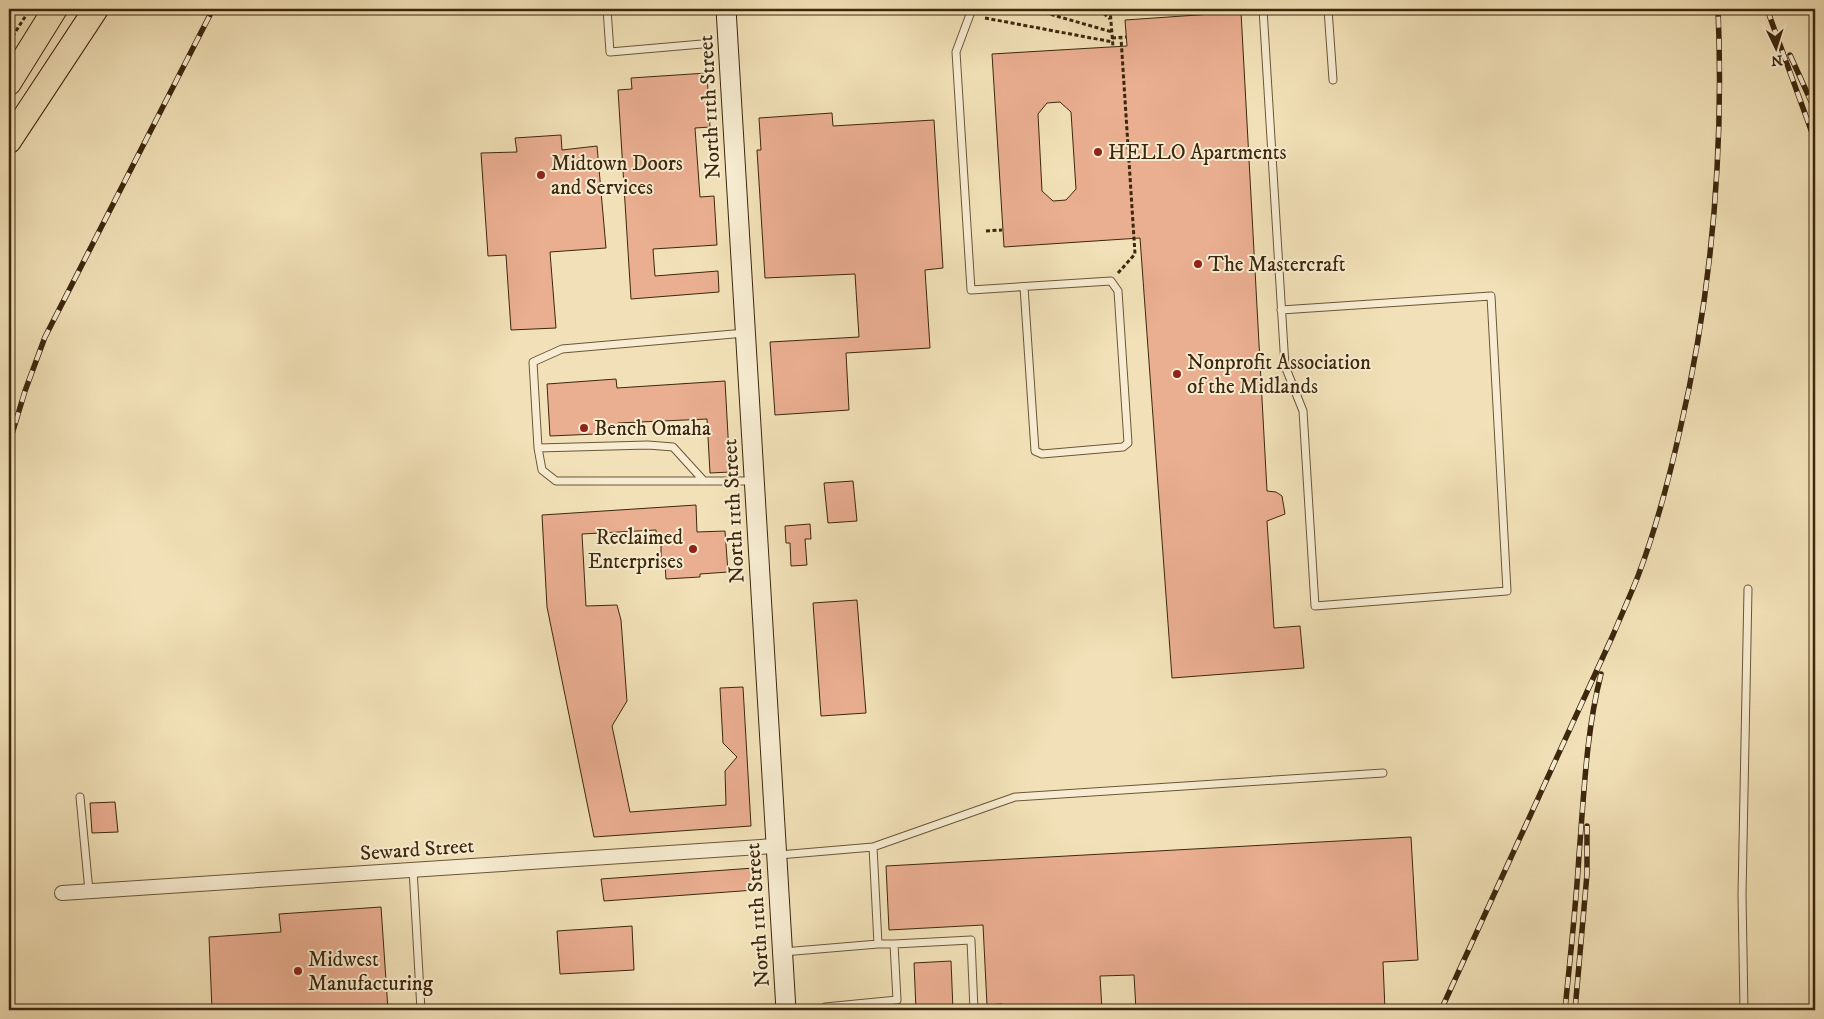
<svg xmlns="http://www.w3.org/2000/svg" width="1824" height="1019" font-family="'IM FELL DW Pica',serif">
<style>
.building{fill:#eaae91;stroke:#3c270d;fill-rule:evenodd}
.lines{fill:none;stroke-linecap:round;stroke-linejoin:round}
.lane-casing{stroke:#6a5638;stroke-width:9}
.street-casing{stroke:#6a5638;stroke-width:16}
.secondary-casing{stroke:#3c270d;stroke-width:21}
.highway-casing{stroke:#3c270d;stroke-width:26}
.path{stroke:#3c270d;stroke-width:3;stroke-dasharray:4 2.5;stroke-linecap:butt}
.lane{stroke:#f7ecd1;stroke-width:7}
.street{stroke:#f7ecd1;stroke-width:14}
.secondary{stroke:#f7ecd1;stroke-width:19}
.highway{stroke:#f2e1b8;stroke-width:24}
.rail-casing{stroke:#3c270d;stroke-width:5.5}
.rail{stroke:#f7ecd1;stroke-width:4;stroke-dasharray:11;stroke-linecap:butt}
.poi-dot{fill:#8f2418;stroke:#f7ecd1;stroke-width:2}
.labels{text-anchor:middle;stroke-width:4;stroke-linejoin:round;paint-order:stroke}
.street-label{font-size:21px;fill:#3c270d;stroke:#f7ecd1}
.poi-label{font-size:21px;fill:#3c270d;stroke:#f7ecd1;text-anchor:start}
</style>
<rect width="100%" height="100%" fill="#f2e1b8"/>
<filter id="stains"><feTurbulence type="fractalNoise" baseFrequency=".004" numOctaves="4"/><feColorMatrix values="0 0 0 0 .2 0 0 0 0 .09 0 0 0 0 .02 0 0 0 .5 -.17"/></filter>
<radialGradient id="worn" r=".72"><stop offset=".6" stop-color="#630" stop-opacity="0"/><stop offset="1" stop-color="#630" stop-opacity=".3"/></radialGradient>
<!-- building -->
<path class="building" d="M 1241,12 L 1267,491 L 1276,492 L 1282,496 L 1285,514 L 1267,521 L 1274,628 L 1300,626 L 1304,668 L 1172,678 L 1140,238 L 1004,247 L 992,54 L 1127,46 L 1125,20 ZM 1060,102 L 1071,112 L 1076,189 L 1066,200 L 1053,201 L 1042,191 L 1038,114 L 1047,103 Z
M 707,73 L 710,127 L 695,128 L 700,197 L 714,196 L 717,245 L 653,249 L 655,276 L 718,271 L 719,292 L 631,299 L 618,90 L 632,89 L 631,78 Z
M 832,113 L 833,126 L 934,120 L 943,268 L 925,270 L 930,348 L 846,353 L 849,410 L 775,415 L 770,342 L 859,337 L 855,274 L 765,278 L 757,150 L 761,150 L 759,118 Z
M 561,135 L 562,150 L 597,146 L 606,248 L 550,252 L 556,328 L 511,330 L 506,255 L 488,256 L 481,153 L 517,152 L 515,138 Z
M 616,379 L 617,388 L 725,381 L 730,472 L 710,473 L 707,419 L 618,423 L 619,433 L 550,436 L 547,384 Z
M 853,481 L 857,521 L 828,523 L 824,483 Z
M 696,505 L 697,532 L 725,531 L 728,572 L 700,574 L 700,577 L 666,579 L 665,564 L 661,564 L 661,544 L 657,545 L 656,530 L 582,534 L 586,606 L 617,605 L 621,620 L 627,701 L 612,726 L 630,812 L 726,805 L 725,771 L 737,757 L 723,743 L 720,688 L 743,687 L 751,826 L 594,837 L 547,607 L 542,515 Z
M 810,524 L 811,539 L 805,539 L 807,565 L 791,566 L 790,543 L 786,543 L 785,526 Z
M 857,600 L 866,713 L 821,716 L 813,603 Z
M 115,802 L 118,832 L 92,833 L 90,803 Z
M 1411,837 L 1418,960 L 1383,962 L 1385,1010 L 1136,1010 L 1134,975 L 1100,976 L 1102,1010 L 1003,1010 L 1002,1004 L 987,1005 L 983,925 L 889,930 L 886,866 Z
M 754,868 L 755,890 L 604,901 L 601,879 Z
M 381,907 L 388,1010 L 299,1010 L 298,1005 L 212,1010 L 209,937 L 281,932 L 279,914 Z
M 632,926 L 634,970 L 560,974 L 557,931 Z
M 951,961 L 953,1010 L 916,1010 L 914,963 Z"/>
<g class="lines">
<!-- lane casing -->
<g class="lane-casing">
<path id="lane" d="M 607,9 L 610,52 L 702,44
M 972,9 L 956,52 L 971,290 L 1111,281 L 1118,291 L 1128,443 L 1123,447 L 1042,454 L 1035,451 L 1024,287
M 1263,9 L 1285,366 L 1303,411 L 1315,606 L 1507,591 L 1491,296 L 1281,310
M 1328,9 L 1333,80
M 745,333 L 562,349 L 533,362 L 538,448 L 542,470 L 556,481 L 754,481
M 538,448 L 648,445 L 673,447 L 704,481
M 80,797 L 89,891
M 873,847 L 1015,797 L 1383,773
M 779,855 L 873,847 L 878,944 L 783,952
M 413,869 L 421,1010
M 894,944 L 971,940 L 974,1010
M 825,1007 L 897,1000 L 894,944 L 878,944
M 1744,1010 L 1742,895 L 1748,589"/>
</g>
<!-- street casing -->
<g class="street-casing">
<path id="street" d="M 62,893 L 775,846"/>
</g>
<!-- secondary casing -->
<g class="secondary-casing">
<path id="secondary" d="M 726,9 L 786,1010"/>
</g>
<!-- highway casing -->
<g class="highway-casing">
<path id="highway" d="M 9,83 L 55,9
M 9,141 L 96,9"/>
</g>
<!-- path -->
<path class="path" d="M 1032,9 L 1112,32
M 1099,9 L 1110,19
M 1110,9 L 1113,47
M 1237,9 L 1238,12
M 985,18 L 1113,42
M 1112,38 L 1126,37
M 9,42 L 30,9
M 986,231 L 1002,230
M 1118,273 L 1135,254 L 1121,38"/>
<!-- lane -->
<use href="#lane" class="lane"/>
<!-- street -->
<use href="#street" class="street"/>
<!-- secondary -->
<use href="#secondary" class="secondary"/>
<!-- highway -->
<use href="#highway" class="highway"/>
<!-- rail casing -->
<g class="rail-casing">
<path id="rail" d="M 1767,9 L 1815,141
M 1790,55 L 1815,110
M 9,444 L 25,391 L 45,337 L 213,9
M 1441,1010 L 1613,635 C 1621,616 1630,596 1638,576 C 1656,529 1669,479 1680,430 C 1712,292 1724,151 1718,9
M 1565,1010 C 1570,958 1576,907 1579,855 C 1584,794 1586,733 1601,674
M 1575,1010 L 1587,874 L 1587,826"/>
</g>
<!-- rail -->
<use href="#rail" class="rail"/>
</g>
<!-- markers -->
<g class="poi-dot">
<circle cx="1098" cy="152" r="5"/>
<circle cx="541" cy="175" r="5"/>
<circle cx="1198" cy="264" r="5"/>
<circle cx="1177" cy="374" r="5"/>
<circle cx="584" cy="428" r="5"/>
<circle cx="693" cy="549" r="5"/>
<circle cx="298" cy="971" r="5"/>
</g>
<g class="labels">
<!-- street labels -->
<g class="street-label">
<text transform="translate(709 107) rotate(-93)" y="7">North 11th Street</text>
<text transform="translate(733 511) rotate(-93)" y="7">North 11th Street</text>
<text transform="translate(417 849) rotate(-4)" y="7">Seward Street</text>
<text transform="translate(757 915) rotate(-94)" y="7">North 11th Street</text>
</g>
<!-- poi labels -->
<g class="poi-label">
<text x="1108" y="159">HELLO Apartments</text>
<text x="551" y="170">Midtown Doors<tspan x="551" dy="24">and Services</tspan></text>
<text x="1208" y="271">The Mastercraft</text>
<text x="1187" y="369">Nonprofit Association<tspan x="1187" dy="24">of the Midlands</tspan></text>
<text x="594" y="435">Bench Omaha</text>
<text x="683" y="544" text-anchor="end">Reclaimed<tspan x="683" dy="24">Enterprises</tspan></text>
<text x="308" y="966">Midwest<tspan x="308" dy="24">Manufacturing</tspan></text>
</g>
</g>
<!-- margin -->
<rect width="1824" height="1019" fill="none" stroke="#f2e1b8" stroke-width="30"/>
<rect x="10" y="10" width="1804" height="999" fill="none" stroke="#3c270d" stroke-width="2.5"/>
<rect x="15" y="15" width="1794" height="989" fill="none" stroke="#3c270d"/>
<!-- north arrow -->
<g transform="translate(1776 48) rotate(176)" stroke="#f7ecd1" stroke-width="4" paint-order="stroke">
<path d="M0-4L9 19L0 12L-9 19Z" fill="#3c270d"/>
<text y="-8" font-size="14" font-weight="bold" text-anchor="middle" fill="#3c270d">N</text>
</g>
<rect width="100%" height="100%" filter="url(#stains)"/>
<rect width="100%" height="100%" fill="url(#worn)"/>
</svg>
